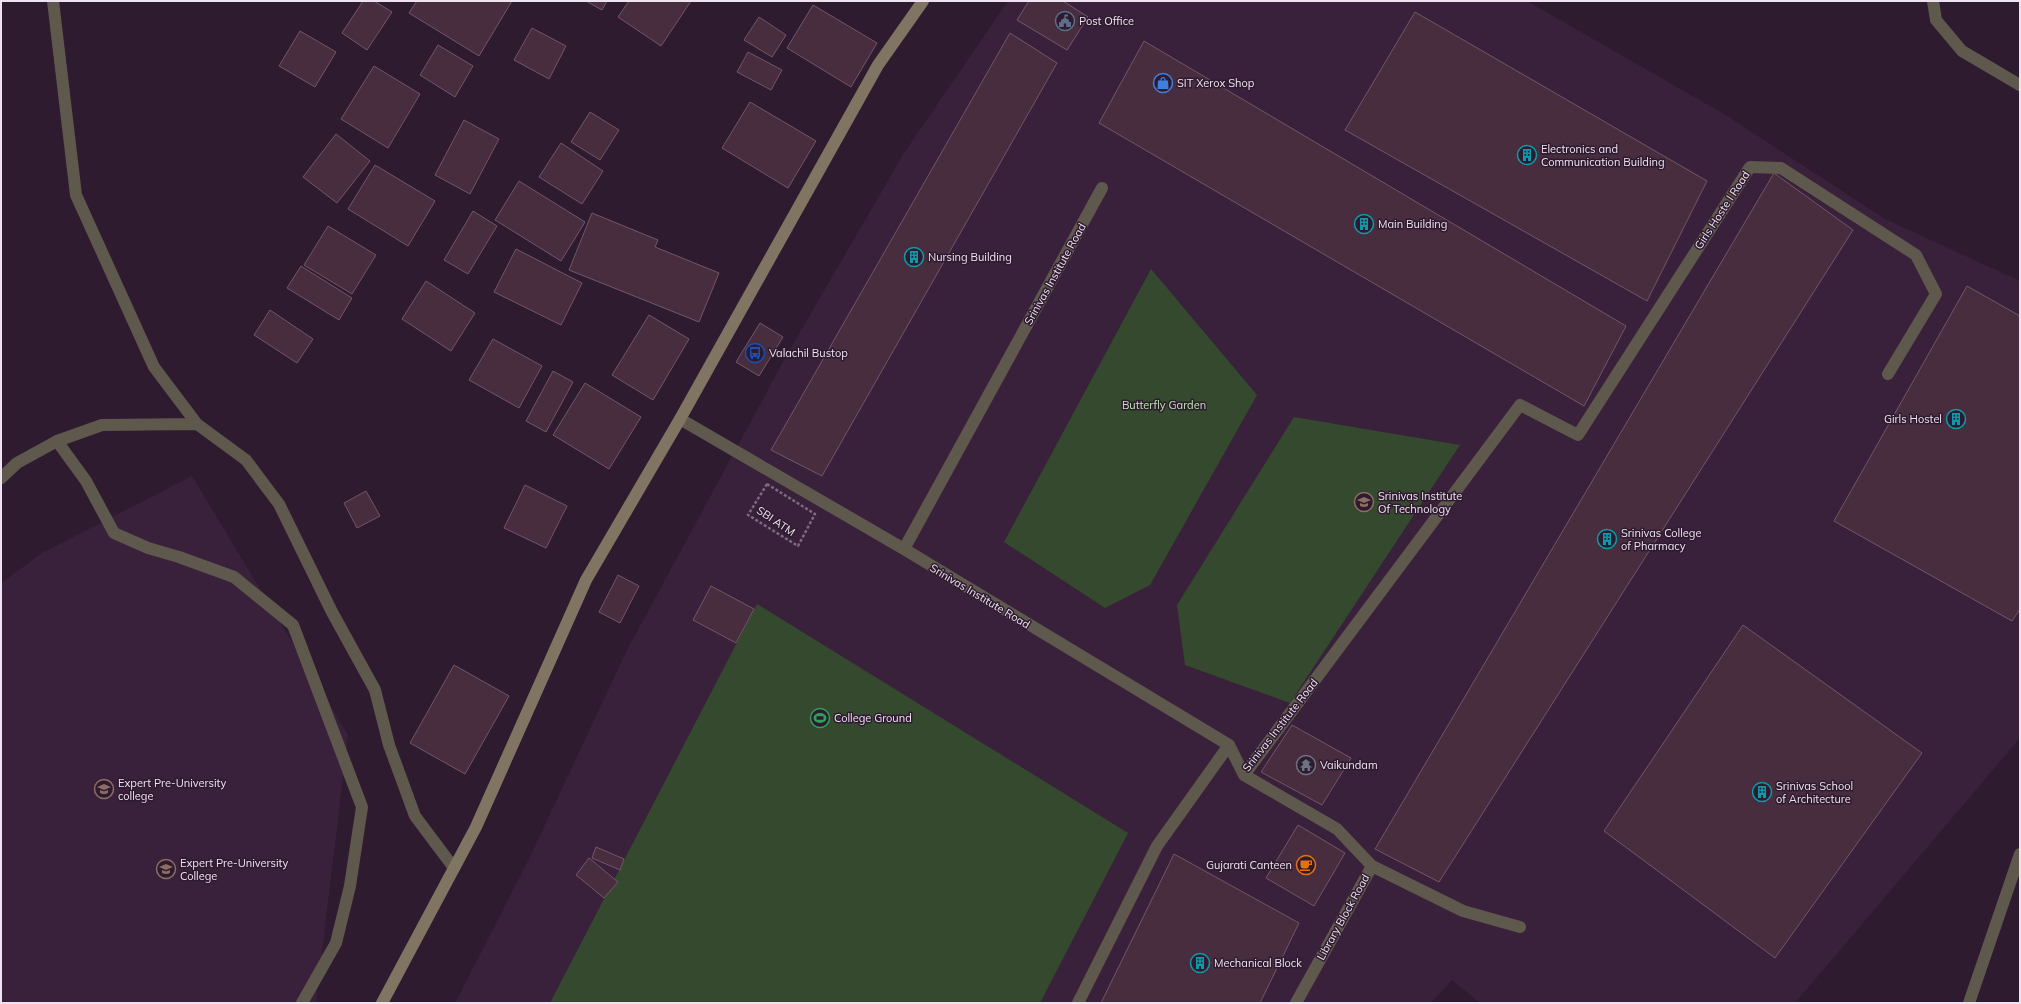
<svg xmlns="http://www.w3.org/2000/svg" width="2021" height="1004" font-family="Mulish,sans-serif">
<style>
.built{fill:#39213b}
.green{fill:#35492f}
.building{fill:#472d3e;stroke:#735669}
.lines{fill:none;stroke-linecap:round;stroke-linejoin:round}
.path{stroke:#7b6b7d;stroke-width:2.5;stroke-dasharray:3 2;stroke-linecap:butt}
.lane{stroke:#5f584c;stroke-width:12}
.street{stroke:#5f584c;stroke-width:12}
.secondary{stroke:#807562;stroke-width:12}
.labels{text-anchor:middle;stroke-width:3;stroke-linejoin:round;paint-order:stroke}
.poi-label{font-size:11px;fill:#f0e3f1;stroke:#2e1b30;text-anchor:start}
.street-label{font-size:11px;fill:#f0e3f1;stroke:#2e1b30}
.park-label{font-size:11px;fill:#bbe9ae;stroke:#2e1b30}
</style>
<rect width="100%" height="100%" fill="#2e1b30"/>
<!-- built -->
<path class="built" d="M 1008,1 L 1527,1 L 1724,114 L 1885,219 L 2020,281 L 2020,738 L 1795,1003 L 1480,1003 L 1452,980 L 1431,1003 L 455,1003 L 529,859 L 626,652 L 789,351 L 904,153 Z
M 192,476 L 348,735 L 316,1003 L 1,1003 L 1,583 L 42,553 Z"/>
<!-- green -->
<path class="green" d="M 1151,269 L 1257,395 L 1150,585 L 1105,608 L 1004,542 Z
M 1294,417 L 1460,445 L 1290,703 L 1185,665 L 1177,605 Z
M 757,604 L 1128,833 L 1040,1003 L 550,1003 Z"/>
<!-- building -->
<path class="building" d="M 363,1 L 374,1 L 392,12 L 367,50 L 342,33 Z
M 417,1 L 512,1 L 479,56 L 409,13 Z
M 586,1 L 607,1 L 602,10 Z
M 629,1 L 691,1 L 661,46 L 618,17 Z
M 1029,1 L 1063,1 L 1088,17 L 1067,50 L 1017,20 Z
M 813,5 L 877,43 L 851,87 L 787,48 Z
M 1415,12 L 1707,181 L 1647,301 L 1345,130 Z
M 759,17 L 786,35 L 772,57 L 744,40 Z
M 532,28 L 566,46 L 549,79 L 514,60 Z
M 300,31 L 336,52 L 315,87 L 279,66 Z
M 1010,33 L 1057,63 L 822,476 L 771,450 Z
M 1144,41 L 1626,326 L 1584,406 L 1099,123 Z
M 438,45 L 473,66 L 455,97 L 420,75 Z
M 748,52 L 782,70 L 771,90 L 737,72 Z
M 374,66 L 420,94 L 388,148 L 341,119 Z
M 750,102 L 816,141 L 788,188 L 722,148 Z
M 590,112 L 619,130 L 600,160 L 571,142 Z
M 464,120 L 499,139 L 470,194 L 435,175 Z
M 336,134 L 370,161 L 337,203 L 303,177 Z
M 561,143 L 603,171 L 582,204 L 539,177 Z
M 375,165 L 435,201 L 408,246 L 348,209 Z
M 1774,173 L 1853,230 L 1439,882 L 1375,849 Z
M 519,181 L 585,222 L 561,261 L 495,220 Z
M 473,211 L 497,226 L 468,274 L 444,260 Z
M 592,213 L 658,240 L 655,247 L 719,273 L 699,322 L 569,270 Z
M 328,226 L 376,255 L 352,294 L 304,265 Z
M 516,249 L 582,283 L 561,325 L 494,292 Z
M 301,266 L 352,298 L 339,320 L 287,288 Z
M 426,281 L 475,313 L 451,351 L 402,319 Z
M 1967,286 L 2020,316 L 2020,609 L 2012,621 L 1834,521 Z
M 270,310 L 313,339 L 297,363 L 254,335 Z
M 649,315 L 689,339 L 653,400 L 612,375 Z
M 760,323 L 783,337 L 759,376 L 736,362 Z
M 493,339 L 542,366 L 519,408 L 469,380 Z
M 553,371 L 573,382 L 546,432 L 526,421 Z
M 585,383 L 641,417 L 609,469 L 553,435 Z
M 525,485 L 567,506 L 546,548 L 504,528 Z
M 366,491 L 380,516 L 357,528 L 344,503 Z
M 618,575 L 639,586 L 620,623 L 599,612 Z
M 711,586 L 754,609 L 736,643 L 693,620 Z
M 1743,625 L 1922,753 L 1775,958 L 1604,831 Z
M 454,665 L 509,696 L 465,774 L 410,743 Z
M 1292,725 L 1351,758 L 1322,805 L 1261,772 Z
M 1298,825 L 1345,853 L 1314,906 L 1266,878 Z
M 596,847 L 624,859 L 620,870 L 592,858 Z
M 1174,854 L 1299,923 L 1260,1003 L 1101,1003 Z
M 589,858 L 618,882 L 604,898 L 576,875 Z"/>
<g class="lines">
<!-- path -->
<path class="path" d="M 767,484 L 815,514 L 798,546 L 748,515 Z"/>
<!-- lane -->
<path class="lane" d="M 57,441 L 86,481 L 114,533 L 148,548 L 179,557 L 234,577 L 293,625 L 362,807 L 350,886 L 336,943 L 302,1003"/>
<!-- street -->
<path class="street" d="M 53,1 L 76,195 L 154,367 L 197,424 L 246,460 L 279,504 L 332,612 L 375,690 L 389,745 L 415,816 L 454,868
M 1933,1 L 1936,20 L 1962,51 L 2020,85
M 680,419 L 904,549 L 1229,745 L 1244,775 L 1520,405 L 1578,435 L 1750,167 L 1781,168 L 1916,255 L 1936,294 L 1888,374
M 1,478 L 17,463 L 57,441 L 102,425 L 197,424
M 904,549 L 1102,188
M 1244,775 L 1337,829 L 1372,866 L 1296,1003
M 1372,866 L 1463,911 L 1520,927
M 1078,1003 L 1157,846 L 1229,745
M 1969,1003 L 2020,854"/>
<!-- secondary -->
<path class="secondary" d="M 382,1003 L 476,827 L 586,580 L 680,419 L 878,65 L 923,1"/>
</g>
<!-- icons -->
<defs>
<g id="civic-ring" transform="scale(1)"><circle r="9.5" fill="#2e1b30" stroke="#5c6f8a" stroke-width="1.5"/><path d="M-.6-6.5H3V-4.5H.6V-3L4-1V1h2V6H-6V1h2V-1L-.6-3ZM-1.2 2.5V6h2.4V2.5Z" fill="#5c6f8a"/></g>
<g id="shop-ring" transform="scale(1)"><circle r="9.5" fill="#2e1b30" stroke="#3f7fe0" stroke-width="1.5"/><path d="M-5-2.5h2.3a2.7 3.5 0 0 1 5.4 0H5L5.5 6h-11ZM-1.5-2.5h3a1.5 2.3 0 0 0-3 0Z" fill="#3f7fe0"/></g>
<g id="building-ring" transform="scale(1)"><circle r="9.5" fill="#2e1b30" stroke="#0f9aa8" stroke-width="1.5"/><path d="M-4-6H4V6H1V3H-1V6H-4ZM-2.5-4.3h1.7v1.8h-1.7ZM.8-4.3h1.7v1.8H.8ZM-2.5-1h1.7V.8h-1.7ZM.8-1h1.7V.8H.8Z" fill="#0f9aa8"/></g>
<g id="bus-ring" transform="scale(1)"><circle r="9.5" fill="#2e1b30" stroke="#1a4fb4" stroke-width="1.5"/><path d="M-5-6H5V4H4V6H2V4H-2V6H-4V4H-5ZM-3.5-4V0h7V-4ZM-3.5 1.2v1.5H-2V1.2ZM2 1.2v1.5H3.5V1.2Z" fill="#1a4fb4"/></g>
<g id="university-ring" transform="scale(1)"><circle r="9.5" fill="#2e1b30" stroke="#8d6e63" stroke-width="1.5"/><path d="M0-5L7-2L0 1L-7-2ZM-4 1L0 2.5L4 1V4Q0 6-4 4Z" fill="#8d6e63"/></g>
<g id="stadium-ring" transform="scale(1)"><circle r="9.5" fill="#2e1b30" stroke="#2e9e5b" stroke-width="1.5"/><path d="M0-5a6.5 5 0 1 0 0 10a6.5 5 0 1 0 0-10ZM-3.5-1.8h7v3.6h-7Z" fill="#2e9e5b"/></g>
<g id="temple-ring" transform="scale(1)"><circle r="9.5" fill="#2e1b30" stroke="#6b7280" stroke-width="1.5"/><path d="M0-6L5-2H3V0L6.5 2.5H4V6H1.5V3h-3V6H-4V2.5H-6.5L-3 0V-2H-5Z" fill="#6b7280"/></g>
<g id="school-ring" transform="scale(1)"><circle r="9.5" fill="#2e1b30" stroke="#8d6e63" stroke-width="1.5"/><path d="M0-5L7-2L0 1L-7-2ZM-4 1L0 2.5L4 1V4Q0 6-4 4Z" fill="#8d6e63"/></g>
<g id="cafe-ring" transform="scale(1)"><circle r="9.5" fill="#2e1b30" stroke="#e8710a" stroke-width="1.5"/><path d="M-5.5-4.5H6V0H3Q3 3.5 0 3.5H-2.5Q-5.5 3.5-5.5 0ZM3-3.2v2h1.7v-2ZM-6 4.5H4V6H-6Z" fill="#e8710a"/></g>
</defs>
<g fill-rule="evenodd">
<use href="#civic-ring" x="1065" y="21"/>
<use href="#shop-ring" x="1163" y="83"/>
<use href="#building-ring" x="1527" y="155"/>
<use href="#building-ring" x="1364" y="224"/>
<use href="#building-ring" x="914" y="257"/>
<use href="#bus-ring" x="755" y="353"/>
<use href="#building-ring" x="1956" y="419"/>
<use href="#university-ring" x="1364" y="502"/>
<use href="#building-ring" x="1607" y="539"/>
<use href="#stadium-ring" x="820" y="718"/>
<use href="#temple-ring" x="1306" y="765"/>
<use href="#school-ring" x="104" y="789"/>
<use href="#building-ring" x="1762" y="792"/>
<use href="#cafe-ring" x="1306" y="865"/>
<use href="#school-ring" x="166" y="869"/>
<use href="#building-ring" x="1200" y="963"/>
</g>
<g class="labels">
<!-- poi labels -->
<g class="poi-label">
<text x="1079" y="25">Post Office</text>
<text x="1177" y="87">SIT Xerox Shop</text>
<text x="1541" y="153">Electronics and<tspan x="1541" dy="13">Communication Building</tspan></text>
<text x="1378" y="228">Main Building</text>
<text x="928" y="261">Nursing Building</text>
<text x="769" y="357">Valachil Bustop</text>
<text x="1942" y="423" text-anchor="end">Girls Hostel</text>
<text x="1378" y="500">Srinivas Institute<tspan x="1378" dy="13">Of Technology</tspan></text>
<text x="1621" y="537">Srinivas College<tspan x="1621" dy="13">of Pharmacy</tspan></text>
<text x="834" y="722">College Ground</text>
<text x="1320" y="769">Vaikundam</text>
<text x="118" y="787">Expert Pre-University<tspan x="118" dy="13">college</tspan></text>
<text x="1776" y="790">Srinivas School<tspan x="1776" dy="13">of Architecture</tspan></text>
<text x="180" y="867">Expert Pre-University<tspan x="180" dy="13">College</tspan></text>
<text x="1292" y="869" text-anchor="end">Gujarati Canteen</text>
<text x="1214" y="967">Mechanical Block</text>
</g>
<!-- street labels -->
<g class="street-label">
<text transform="translate(1722 210) rotate(-57)" y="4">Girls Hoste l Road</text>
<text transform="translate(1055 274) rotate(-61)" y="4">Srinivas Institute Road</text>
<text transform="translate(776 521) rotate(34)" y="4">SBI ATM</text>
<text transform="translate(980 596) rotate(31)" y="4">Srinivas Institute Road</text>
<text transform="translate(1280 725) rotate(-52)" y="4">Srinivas Institute Road</text>
<text transform="translate(1343 917) rotate(-61)" y="4">Library Block Road</text>
</g>
<!-- park labels -->
<g class="park-label">
<text x="1164" y="409">Butterfly Garden</text>
</g>
</g>
<!-- border -->
<rect width="2021" height="1004" fill="none" stroke="#f0e3f1" stroke-width="4"/>
</svg>
